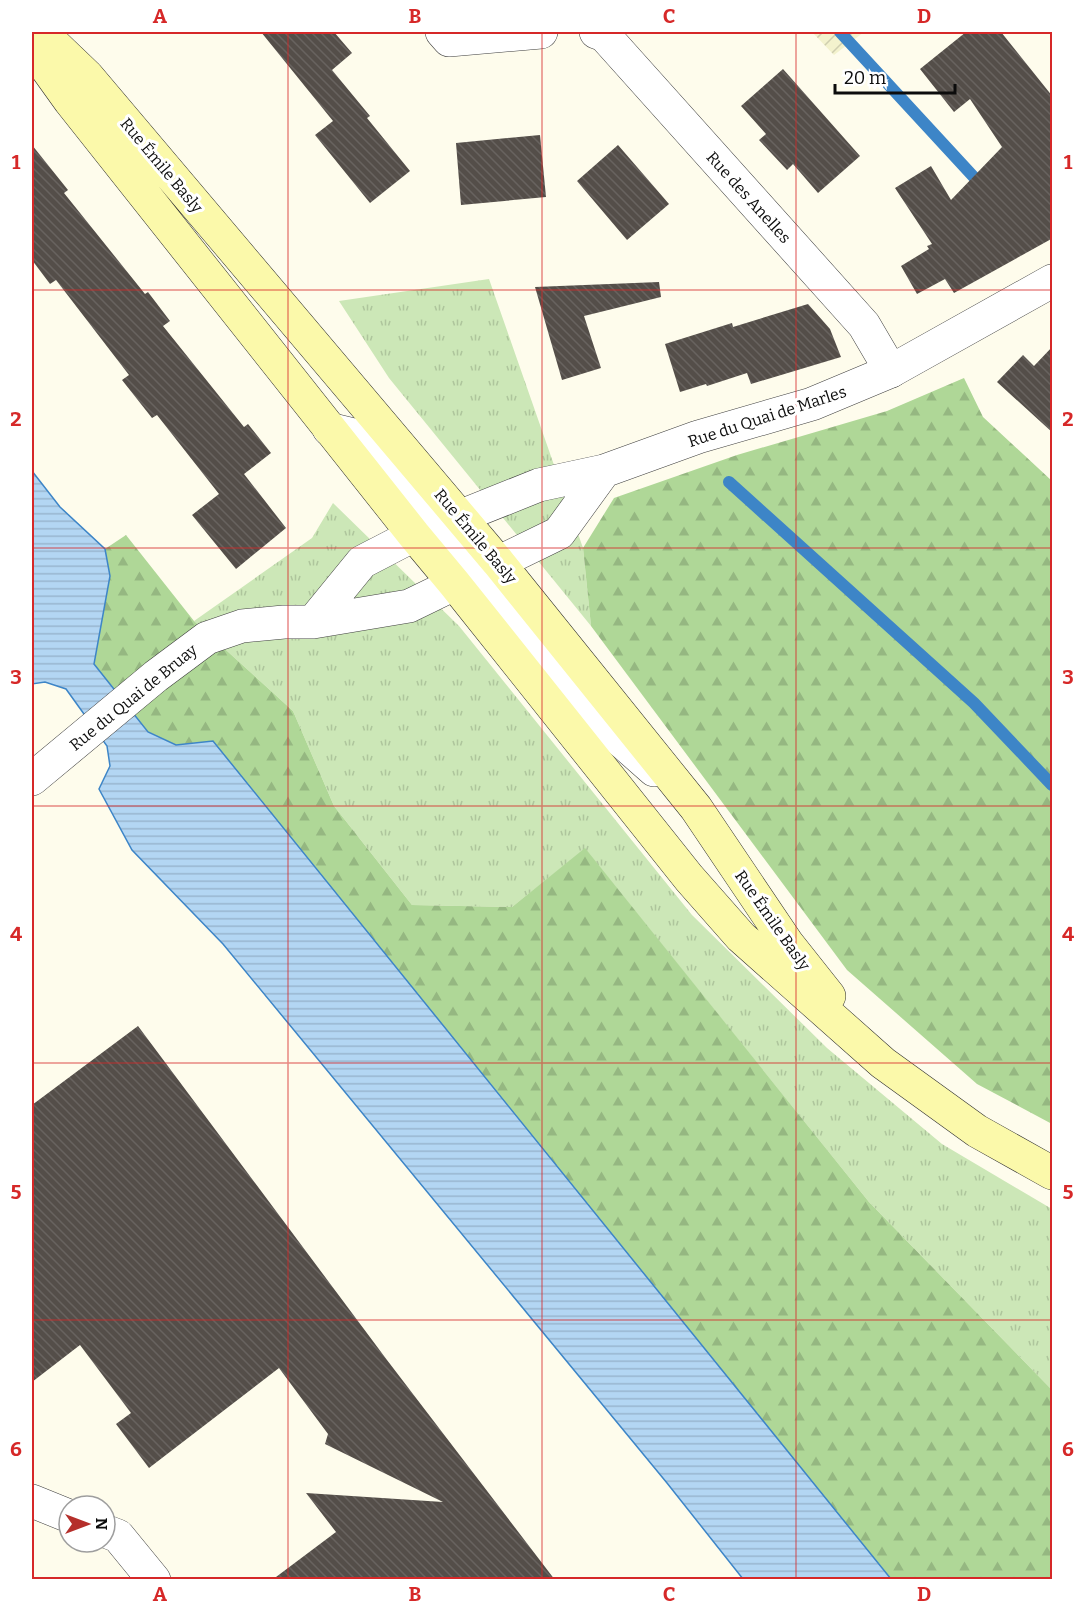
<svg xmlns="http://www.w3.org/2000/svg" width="1084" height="1611" font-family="Bitter,serif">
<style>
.farmland{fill:url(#farmland-furrows)}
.grass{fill:url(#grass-tufts)}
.forest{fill:url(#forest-firs)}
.water{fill:url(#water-rules);stroke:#3d85c7;stroke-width:1.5}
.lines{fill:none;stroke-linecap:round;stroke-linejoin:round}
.stream{stroke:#3d85c7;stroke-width:12}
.building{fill:url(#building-back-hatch)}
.minor-casing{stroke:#3f3f3f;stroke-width:34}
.tertiary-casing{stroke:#3f3f3f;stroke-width:34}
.secondary-casing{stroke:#2e2e2e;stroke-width:34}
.minor{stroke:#fff;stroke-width:33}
.tertiary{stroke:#fff;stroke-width:33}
.secondary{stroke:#fbf9aa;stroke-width:33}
.grid{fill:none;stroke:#d62828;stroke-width:1.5;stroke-opacity:0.55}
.labels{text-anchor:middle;stroke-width:6;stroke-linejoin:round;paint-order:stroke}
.street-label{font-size:16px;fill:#0c0c0c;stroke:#fff}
.neatline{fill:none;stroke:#d62828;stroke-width:2}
.grid-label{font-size:20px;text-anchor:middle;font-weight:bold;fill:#d62828}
</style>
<defs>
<pattern id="farmland-furrows" width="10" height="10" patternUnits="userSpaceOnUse" patternTransform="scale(1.5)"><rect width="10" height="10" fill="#f3f2cd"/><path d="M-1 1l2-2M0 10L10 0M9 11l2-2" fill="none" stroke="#cfceaf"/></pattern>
<pattern id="grass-tufts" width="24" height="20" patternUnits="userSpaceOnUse" patternTransform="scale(1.5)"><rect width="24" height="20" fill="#cce7b7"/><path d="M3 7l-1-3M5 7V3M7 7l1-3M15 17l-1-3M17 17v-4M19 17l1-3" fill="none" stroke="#aec59c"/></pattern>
<pattern id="forest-firs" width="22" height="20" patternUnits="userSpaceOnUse" patternTransform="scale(1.5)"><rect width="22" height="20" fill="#afd797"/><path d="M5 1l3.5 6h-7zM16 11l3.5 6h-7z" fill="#95b781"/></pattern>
<pattern id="water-rules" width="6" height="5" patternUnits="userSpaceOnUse" patternTransform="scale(1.5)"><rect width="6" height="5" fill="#b3d6f3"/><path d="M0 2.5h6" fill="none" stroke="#99b6cf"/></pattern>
<pattern id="building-back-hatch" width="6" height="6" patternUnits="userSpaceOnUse" patternTransform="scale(1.5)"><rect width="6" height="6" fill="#544e49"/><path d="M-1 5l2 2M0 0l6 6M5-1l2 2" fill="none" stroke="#68635f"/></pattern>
</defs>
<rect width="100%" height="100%" fill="#fefcec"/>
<!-- farmland -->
<path class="farmland" d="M 812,32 L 864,32 L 834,55 Z"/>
<!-- grass -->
<path class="grass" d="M 489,279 L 583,548 L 591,626 L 389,378 L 339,301 Z
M 333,503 L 459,626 L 692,915 L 827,1048 L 942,1144 L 1052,1209 L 1052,1390 L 869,1202 L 585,849 L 512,907 L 412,905 L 334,806 L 293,711 L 194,621 L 312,538 Z"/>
<!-- forest -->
<path class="forest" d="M 964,378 L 983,417 L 1052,481 L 1052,1124 L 977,1084 L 847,970 L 591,626 L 583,548 L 614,498 L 737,455 L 887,411 Z
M 126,535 L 194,621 L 293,711 L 334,806 L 412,905 L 512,907 L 585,848 L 869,1202 L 1052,1390 L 1052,1579 L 891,1579 L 213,742 L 176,745 L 148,732 L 94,664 L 110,576 L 105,549 Z"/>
<!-- water -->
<path class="water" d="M 32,471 L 60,507 L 105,549 L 110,576 L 94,664 L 148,732 L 176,745 L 213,741 L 891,1579 L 743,1579 L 667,1483 L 223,944 L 132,850 L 99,789 L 110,766 L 107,746 L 66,689 L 45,682 L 32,684 Z"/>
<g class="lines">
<!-- stream -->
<path class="stream" d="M 840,32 L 983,187
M 729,482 L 974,703 L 1052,785"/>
</g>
<!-- building -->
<path class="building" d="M 261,32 L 334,32 L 352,53 L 332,70 L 370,116 L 367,118 L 410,171 L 370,203 L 315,135 L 333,121 Z
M 966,32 L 1001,32 L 1053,97 L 1053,238 L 954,293 L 945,279 L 917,294 L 901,266 L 929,249 L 927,246 L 932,244 L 895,188 L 931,166 L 951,200 L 1002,147 L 970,99 L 954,112 L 920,69 Z
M 783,69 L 860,156 L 818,193 L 793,164 L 787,170 L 759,140 L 766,134 L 741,106 Z
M 540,135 L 546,197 L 461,205 L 456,143 Z
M 32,145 L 68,190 L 64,193 L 145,294 L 148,292 L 170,321 L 163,326 L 244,427 L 248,424 L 271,453 L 244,474 L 286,528 L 236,569 L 192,515 L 219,494 L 157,415 L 152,418 L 122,380 L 129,375 L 56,280 L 50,284 L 32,260 Z
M 618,145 L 669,204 L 627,240 L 577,181 Z
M 659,282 L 661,297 L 584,316 L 601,368 L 562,380 L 535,287 Z
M 808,304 L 830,329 L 841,357 L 751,384 L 747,373 L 707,386 L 706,384 L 680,392 L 665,344 L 732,323 L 733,327 Z
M 1053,346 L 1053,433 L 997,382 L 1023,355 L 1034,366 Z
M 138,1026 L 387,1360 L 555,1580 L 272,1580 L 336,1532 L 306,1493 L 443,1502 L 325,1444 L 328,1434 L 279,1368 L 149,1468 L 116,1424 L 131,1413 L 80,1345 L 32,1382 L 32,1105 Z"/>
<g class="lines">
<!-- minor casing -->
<g class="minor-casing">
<path id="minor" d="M 442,32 L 449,40 L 541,32
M 596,32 L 604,35 L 864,325 L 891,371
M 32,1501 L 69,1516
M 105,1531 L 118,1536 L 154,1580"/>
</g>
<!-- tertiary casing -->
<g class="tertiary-casing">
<path id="tertiary" d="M 329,429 L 362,437 L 584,708 L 654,770
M 313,622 L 362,562 L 414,535 L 539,485 L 604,471 L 698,437 L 812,404 L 891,371 L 1052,281
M 32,779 L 156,676 L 207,638 L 242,626 L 284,622 L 313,622 L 409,606 L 559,533 L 604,471"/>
</g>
<!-- secondary casing -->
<g class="secondary-casing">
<path id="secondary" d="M 41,32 L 87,76 L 498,562 L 696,808 L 787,943 L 829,996
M 32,48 L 70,101 L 414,535 L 454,583 L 689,878 L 741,937 L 883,1063 L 977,1131 L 1052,1173"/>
</g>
<!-- minor -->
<use href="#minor" class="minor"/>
<!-- tertiary -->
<use href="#tertiary" class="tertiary"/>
<!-- secondary -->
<use href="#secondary" class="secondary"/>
</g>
<!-- grid -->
<path class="grid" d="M 288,32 L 288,1580M 542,32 L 542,1580M 796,32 L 796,1580M 32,290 L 1052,290M 32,548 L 1052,548M 32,806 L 1052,806M 32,1063 L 1052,1063M 32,1320 L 1052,1320"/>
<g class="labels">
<!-- street labels -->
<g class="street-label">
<text transform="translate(162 165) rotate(50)" y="6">Rue Émile Basly</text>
<text transform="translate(749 197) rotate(48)" y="6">Rue des Anelles</text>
<text transform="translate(767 416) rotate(-18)" y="6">Rue du Quai de Marles</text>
<text transform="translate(476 536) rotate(50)" y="6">Rue Émile Basly</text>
<text transform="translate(133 697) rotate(-39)" y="6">Rue du Quai de Bruay</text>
<text transform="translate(773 920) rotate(55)" y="6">Rue Émile Basly</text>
</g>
</g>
<!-- border -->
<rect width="1084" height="1611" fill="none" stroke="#ffffff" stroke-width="66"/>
<!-- north arrow -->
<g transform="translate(87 1524) rotate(90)"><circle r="28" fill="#ffffff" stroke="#9e9e9e" stroke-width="1.5"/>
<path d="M0-4.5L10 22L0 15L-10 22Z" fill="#b52f2b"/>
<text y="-9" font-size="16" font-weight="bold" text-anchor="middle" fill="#0c0c0c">N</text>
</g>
<!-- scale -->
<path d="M835 84v9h120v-9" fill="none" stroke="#0c0c0c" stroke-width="3"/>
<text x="844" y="84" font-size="18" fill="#0c0c0c" stroke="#ffffff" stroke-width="4.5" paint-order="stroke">20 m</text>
<rect x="33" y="33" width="1018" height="1545" class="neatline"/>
<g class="grid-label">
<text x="160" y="23">A</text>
<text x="415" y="23">B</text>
<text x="669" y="23">C</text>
<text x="924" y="23">D</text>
<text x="16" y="169">1</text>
<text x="1068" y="169">1</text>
<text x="16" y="426">2</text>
<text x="1068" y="426">2</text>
<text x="16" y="684">3</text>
<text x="1068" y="684">3</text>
<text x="16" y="941">4</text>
<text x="1068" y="941">4</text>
<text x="16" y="1199">5</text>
<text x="1068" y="1199">5</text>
<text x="16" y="1456">6</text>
<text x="1068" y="1456">6</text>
<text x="160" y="1601">A</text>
<text x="415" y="1601">B</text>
<text x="669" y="1601">C</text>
<text x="924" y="1601">D</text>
</g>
</svg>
